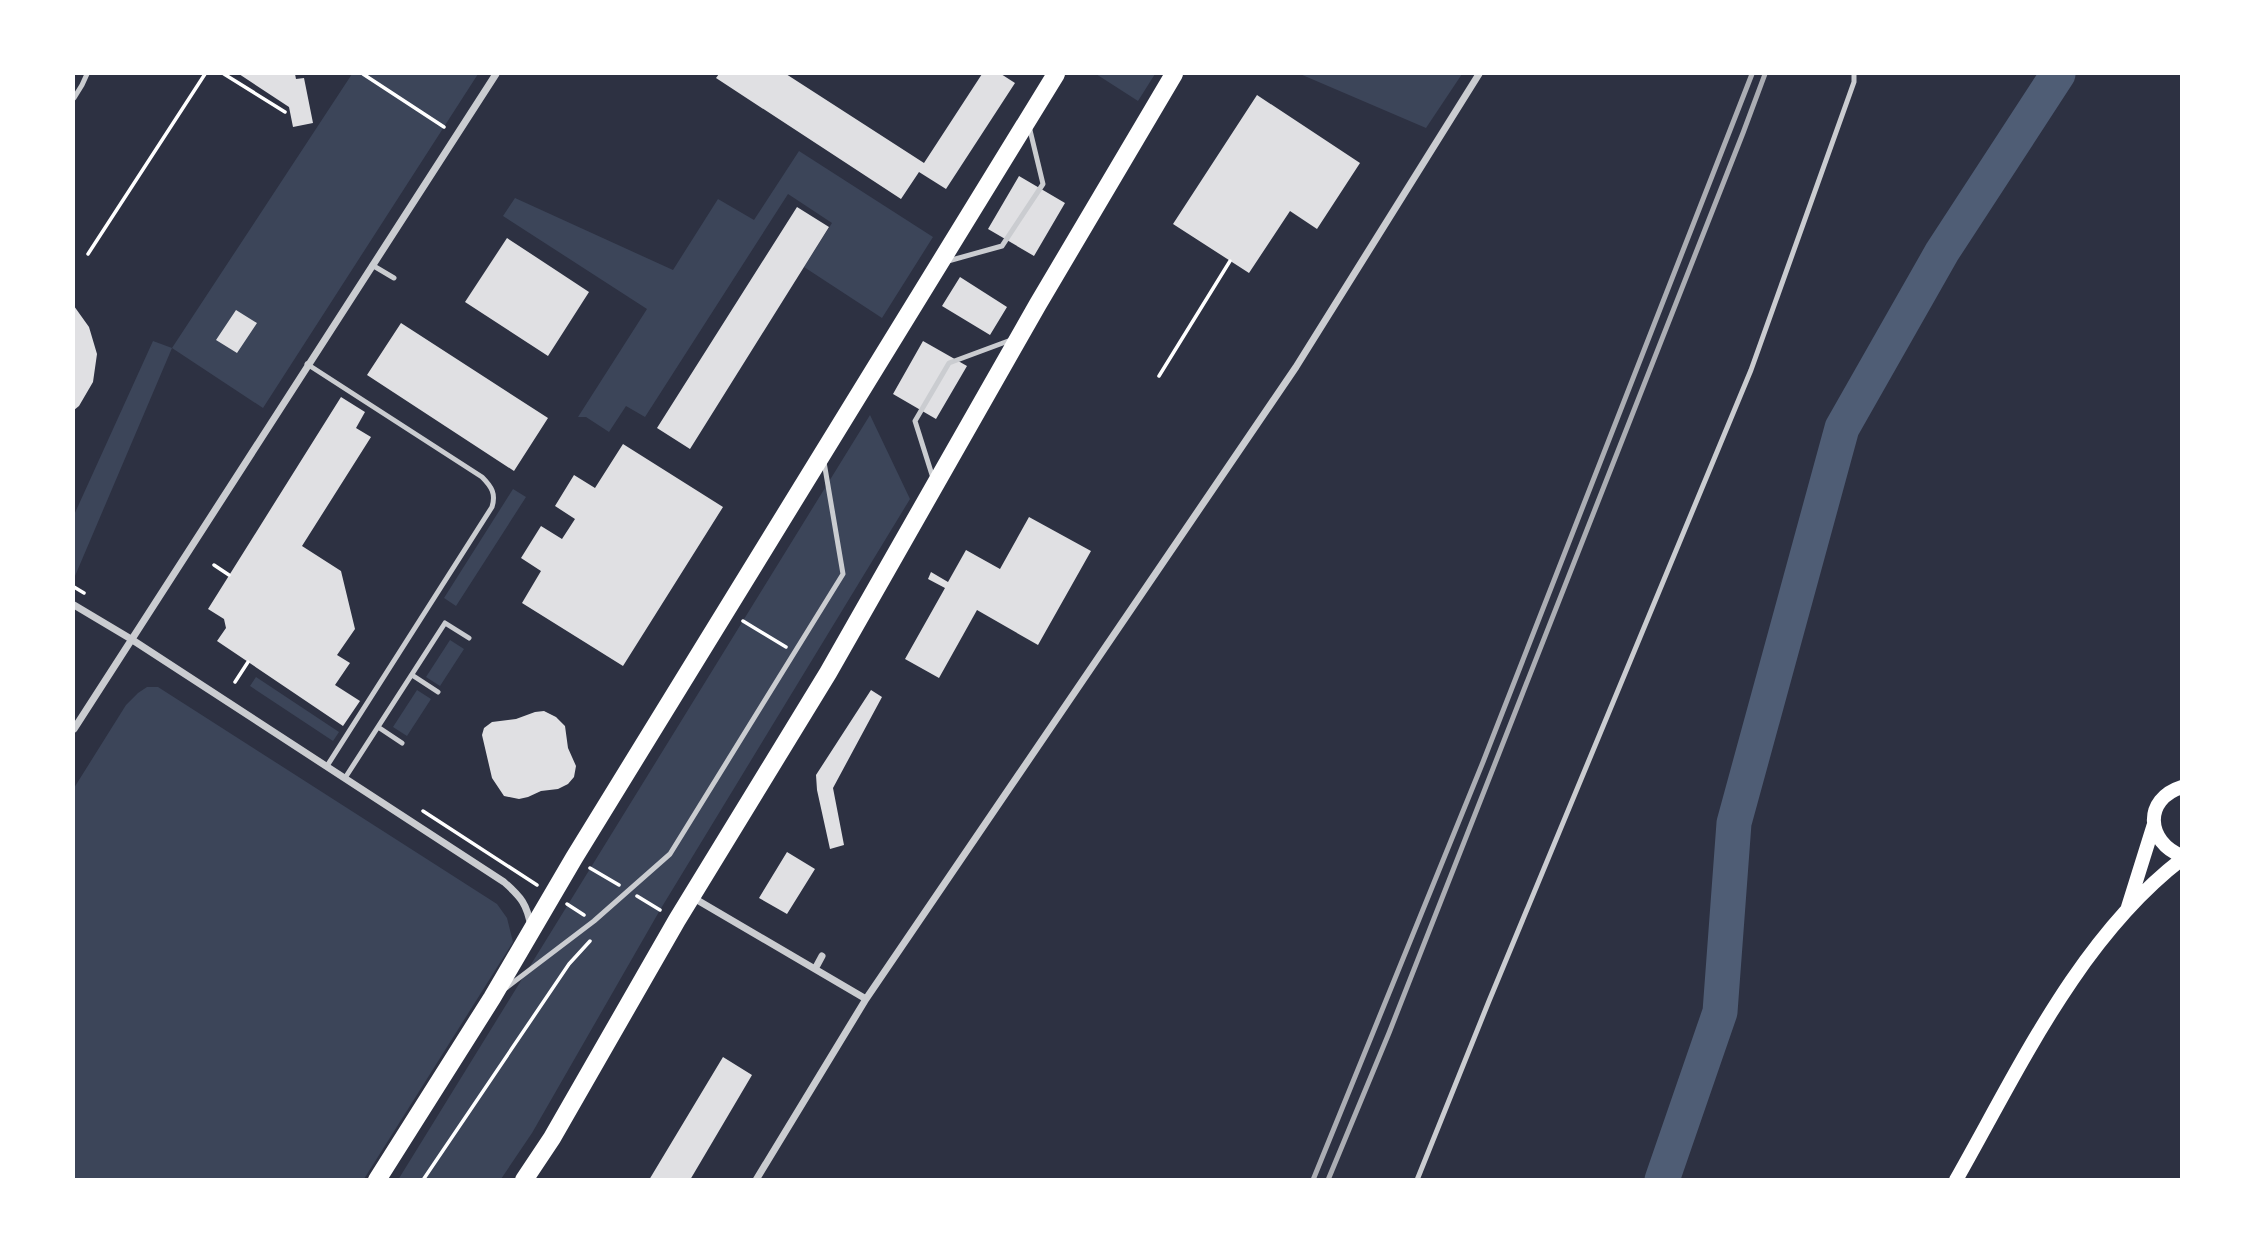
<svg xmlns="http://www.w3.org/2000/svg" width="2255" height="1253" font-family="Helvetica,sans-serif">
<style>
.green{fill:#3c4559}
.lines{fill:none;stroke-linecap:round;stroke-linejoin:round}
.river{stroke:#4f5d75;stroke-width:35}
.building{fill:#e0e0e3}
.path{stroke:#fff;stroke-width:3.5}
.service{stroke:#caccd0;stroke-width:5}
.minor{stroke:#caccd0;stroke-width:7}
.secondary{stroke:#fff;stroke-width:14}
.primary{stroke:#fff;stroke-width:18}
.rail{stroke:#abadb3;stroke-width:5}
</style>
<rect width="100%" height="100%" fill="#2d3142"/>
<!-- green -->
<path class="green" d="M 352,74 L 478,74 L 263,408 L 172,348 L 75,576 L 74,575 L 74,515 L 153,341 L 172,348 Z
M 1096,74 L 1155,74 L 1138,101 Z
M 1300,74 L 1462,74 L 1426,128 Z
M 799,151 L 933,237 L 882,318 L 804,267 L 832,223 L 788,194 L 645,417 L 626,406 L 609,432 L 586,417 L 578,417 L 647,309 L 503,216 L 515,198 L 673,270 L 718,199 L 754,220 Z
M 870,415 L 910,499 L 660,910 L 532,1133 L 501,1179 L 398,1180 Z
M 513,489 L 526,497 L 456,606 L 444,598 Z
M 450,640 L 464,649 L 440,686 L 426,677 Z
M 256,677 L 339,732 L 333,741 L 250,686 Z
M 147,687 L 158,687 L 497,904 L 507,918 L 513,942 L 364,1179 L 74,1179 L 74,788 L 126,705 L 138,693 Z
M 417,690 L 431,699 L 407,736 L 393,727 Z"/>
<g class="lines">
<!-- river -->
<path class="river" d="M 1662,1180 L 1720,1012 L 1734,823 L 1842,428 L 1942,252 L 2058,74"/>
</g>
<!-- building -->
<path class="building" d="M 239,74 L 295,74 L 296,79 L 304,78 L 313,123 L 293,127 L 289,107 Z
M 719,74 L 786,74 L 924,163 L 982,74 L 1001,74 L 1015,83 L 946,189 L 919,172 L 901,199 L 716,78 Z
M 1257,95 L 1360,163 L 1317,229 L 1290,211 L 1249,273 L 1173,224 Z
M 1019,176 L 1065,203 L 1034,256 L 988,229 Z
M 797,207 L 829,227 L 690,449 L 657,428 Z
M 507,238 L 589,292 L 548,356 L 465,302 Z
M 960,277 L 1007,307 L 990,335 L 942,306 Z
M 74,306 L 89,327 L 97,354 L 93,382 L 79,406 L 74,410 Z
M 236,310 L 257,323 L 237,353 L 216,340 Z
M 401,323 L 548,418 L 514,471 L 367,375 Z
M 923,341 L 967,366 L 936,419 L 893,394 Z
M 341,397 L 365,412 L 356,428 L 371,437 L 302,546 L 341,571 L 355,629 L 337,655 L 350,663 L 335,685 L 360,701 L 343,726 L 217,641 L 226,628 L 224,619 L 208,609 Z
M 623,444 L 723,507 L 623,666 L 522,603 L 541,571 L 521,558 L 541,526 L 562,539 L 575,519 L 555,506 L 574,475 L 595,488 Z
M 1029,517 L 1091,551 L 1038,645 L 977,610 L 939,678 L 905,659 L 945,588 L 928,579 L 931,572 L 948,582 L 966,550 L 1000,569 Z
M 871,690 L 882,697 L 833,788 L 844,845 L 830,849 L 817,790 L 816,775 Z
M 544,711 L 556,717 L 565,726 L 568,748 L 576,766 L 574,777 L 568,784 L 558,789 L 541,791 L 528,797 L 519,799 L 504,796 L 492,778 L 482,735 L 484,728 L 492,722 L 516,719 L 535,712 Z
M 787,852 L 815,869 L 787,914 L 759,898 Z
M 723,1057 L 752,1075 L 690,1180 L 649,1180 Z"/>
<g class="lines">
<!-- path -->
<path class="path" d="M 224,74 L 285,112
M 363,74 L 444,127
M 88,254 L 205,74
M 1159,376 L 1230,261
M 214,565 L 229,575
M 74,587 L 84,593
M 743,621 L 786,647
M 235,682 L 248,662
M 423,811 L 537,885
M 590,868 L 619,885
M 637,896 L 660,910
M 567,904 L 584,915
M 423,1180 L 569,964 L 590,941"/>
<!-- service -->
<path class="service" d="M 74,98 L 82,85 L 87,74
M 948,261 L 1002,246 L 1043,184 L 1029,126
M 372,265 L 394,278
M 307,364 L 482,477 C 492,487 496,494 492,507 L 327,766
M 933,478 L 915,421 L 949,363 L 1011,340
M 412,675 L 438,692
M 378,727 L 402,743
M 345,778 L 445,623 L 469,638
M 506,988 L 594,921 L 670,854 L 843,574 L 824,462
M 1417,1180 L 1489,1001 L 1751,370 L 1854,82 L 1854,74"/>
<!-- minor -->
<path class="minor" d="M 74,605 L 131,639 L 504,882 C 521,897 527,904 531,927
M 74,729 L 496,74
M 692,897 L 866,999 L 756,1180
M 815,969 L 822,956
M 866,999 L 1296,367 L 1479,74"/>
<!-- secondary -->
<path class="secondary" d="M 2182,787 C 2143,799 2146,842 2182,856
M 2128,907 L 2154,824
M 1956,1180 C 2019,1069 2079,938 2182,859"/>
<!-- primary -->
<path class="primary" d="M 377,1180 L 492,998 L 574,858 L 1056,74
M 524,1180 L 552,1138 L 677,920 L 828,673 L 1038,304 L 1174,74"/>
<!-- rail -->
<path class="rail" d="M 1313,1180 L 1483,762 L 1752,74
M 1328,1180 L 1389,1033 L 1743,133 L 1765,74"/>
</g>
<!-- border -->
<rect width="2255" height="1253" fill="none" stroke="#ffffff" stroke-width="150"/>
</svg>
